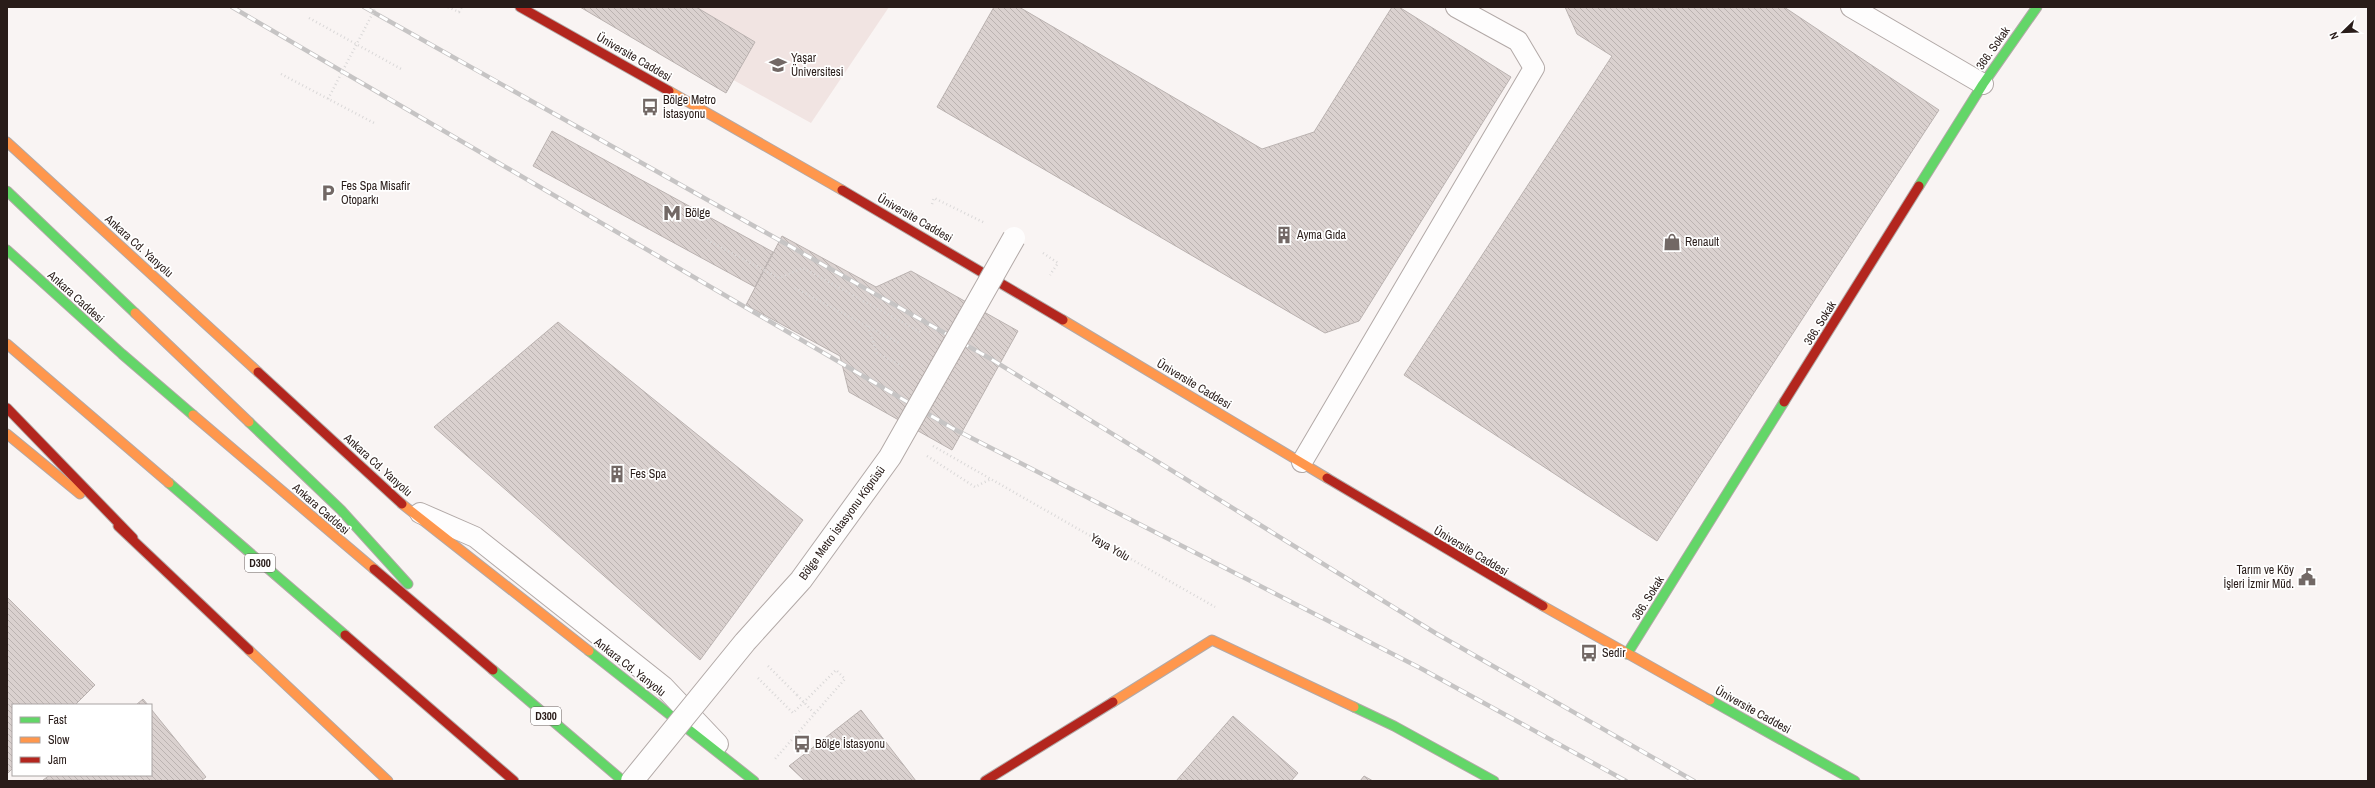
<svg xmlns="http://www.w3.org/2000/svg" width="2375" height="788" font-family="'Archivo Narrow',sans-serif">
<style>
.built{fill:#f1e4e2}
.building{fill:url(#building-back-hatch);stroke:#bab2b0}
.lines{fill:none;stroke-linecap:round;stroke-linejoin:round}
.lane-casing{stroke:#b2a9a7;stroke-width:22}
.fast-casing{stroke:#b2a9a7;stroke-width:11}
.slow-casing{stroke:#b2a9a7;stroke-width:11}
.jam-casing{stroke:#b2a9a7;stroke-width:11}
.path{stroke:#dad8d8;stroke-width:2.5;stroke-dasharray:1 3;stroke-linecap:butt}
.lane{stroke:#fefdfd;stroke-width:20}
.fast{stroke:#63d668;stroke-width:9}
.slow{stroke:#ff974d;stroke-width:9}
.jam{stroke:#b3261e;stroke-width:9}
.rail-casing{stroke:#c6c4c4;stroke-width:4.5}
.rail{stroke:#fff;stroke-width:3;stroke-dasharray:9;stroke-linecap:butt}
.street-bridge-casing{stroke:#b2a9a7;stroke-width:24;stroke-linecap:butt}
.path-bridge{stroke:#dad8d8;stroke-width:2.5;stroke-dasharray:1 3;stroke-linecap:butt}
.street-bridge{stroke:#fefdfd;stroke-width:22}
.labels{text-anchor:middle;stroke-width:3.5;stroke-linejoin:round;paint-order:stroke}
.shield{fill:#fff;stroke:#69605e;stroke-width:1}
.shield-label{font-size:11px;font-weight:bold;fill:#291c19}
.street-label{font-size:12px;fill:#291c19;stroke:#fff}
.poi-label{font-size:12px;fill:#291c19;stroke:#fff;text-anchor:start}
</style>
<defs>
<pattern id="building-back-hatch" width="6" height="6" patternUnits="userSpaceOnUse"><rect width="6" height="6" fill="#dad1cf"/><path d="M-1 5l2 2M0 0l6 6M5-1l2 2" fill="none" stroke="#bbb3b1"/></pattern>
</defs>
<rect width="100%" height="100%" fill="#f9f4f3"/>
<!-- built -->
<path class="built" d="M 602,7 L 889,7 L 811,123 Z"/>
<!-- building -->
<path class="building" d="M 580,7 L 696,7 L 755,42 L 726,93 Z
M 994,7 L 1019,7 L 1262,149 L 1314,132 L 1392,7 L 1399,7 L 1511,77 L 1359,321 L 1325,333 L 937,107 Z
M 1565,7 L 1784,7 L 1939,110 L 1657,541 L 1404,375 L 1612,56 L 1577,34 Z
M 552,131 L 773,252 L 755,287 L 533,166 Z
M 782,236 L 876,287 L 911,271 L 1018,331 L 952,450 L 849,392 L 840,356 L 746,305 Z
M 558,322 L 803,520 L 700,660 L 434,427 Z
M 7,597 L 95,685 L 75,705 L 13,705 L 13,768 L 7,774 Z
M 143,699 L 148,705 L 136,705 Z
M 151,709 L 206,777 L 201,781 L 43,780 L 50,775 L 151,775 Z
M 861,710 L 916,781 L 805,781 L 789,766 Z
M 1233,716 L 1298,773 L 1291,781 L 1176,781 Z
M 1364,776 L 1373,781 L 1360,781 Z"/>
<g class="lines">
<!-- lane casing -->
<g class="lane-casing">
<path id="lane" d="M 1851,7 L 1983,84
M 1302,462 L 1534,68 L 1518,41 L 1456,7
M 420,513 L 475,537 L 663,686 L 718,744"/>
</g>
<!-- fast casing -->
<g class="fast-casing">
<path id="fast" d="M 1919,186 L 1983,84 L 2037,7
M 7,191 L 135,313
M 7,250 L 122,354 L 193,415
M 249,422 L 341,510 L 408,584
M 169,483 L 345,635
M 589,651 L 754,781
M 1627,654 L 1784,402
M 493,670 L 623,781
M 1710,700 L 1855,781
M 1354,707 L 1394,726 L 1494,781"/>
</g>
<!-- slow casing -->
<g class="slow-casing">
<path id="slow" d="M 669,91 L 842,190
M 7,142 L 258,372
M 135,313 L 249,422
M 1063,320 L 1327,478
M 7,344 L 169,483
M 193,415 L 374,569
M 7,434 L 80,494
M 402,504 L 589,651
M 1543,606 L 1710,700
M 249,650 L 388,781
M 1113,702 L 1212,640 L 1354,707"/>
</g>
<!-- jam casing -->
<g class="jam-casing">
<path id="jam" d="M 520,7 L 669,91
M 842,190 L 1063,320
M 258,372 L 402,504
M 1784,402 L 1919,186
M 7,408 L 133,538
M 1327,478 L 1543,606
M 118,526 L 249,650
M 374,569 L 493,670
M 345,635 L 514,781
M 985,781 L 1113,702"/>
</g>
<!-- path -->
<path class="path" d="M 448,7 L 459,12 L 462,7
M 309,18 L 403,70
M 281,74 L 374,123
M 932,204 L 934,198 L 985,223
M 707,240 L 779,278 L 803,268 L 922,333
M 1043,253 L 1058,263 L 1050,275
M 795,288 L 901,344
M 868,326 L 877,353 L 904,367
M 933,446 L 1215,607
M 927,456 L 975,487 L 991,479
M 768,666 L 797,695
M 758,678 L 793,713 L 836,670 L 845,679 L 775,759"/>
<!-- lane -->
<use href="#lane" class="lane"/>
<!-- fast -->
<use href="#fast" class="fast"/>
<!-- slow -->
<use href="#slow" class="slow"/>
<!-- jam -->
<use href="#jam" class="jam"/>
<!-- rail casing -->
<g class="rail-casing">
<path id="rail" d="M 232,7 L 952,428 L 1422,669 L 1626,781
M 364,7 L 991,359 L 1437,634 L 1694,781"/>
</g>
<!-- rail -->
<use href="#rail" class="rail"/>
<!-- street-bridge casing -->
<g class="street-bridge-casing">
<path id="street-bridge" d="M 632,781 L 745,642 L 801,580 L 890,457 L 1014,238"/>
</g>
<!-- path-bridge -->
<path class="path-bridge" d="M 328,99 L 376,7
M 797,695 L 814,713"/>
<!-- street-bridge -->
<use href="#street-bridge" class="street-bridge"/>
</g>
<!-- icons -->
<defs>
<g id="university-bare" transform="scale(1.38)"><path d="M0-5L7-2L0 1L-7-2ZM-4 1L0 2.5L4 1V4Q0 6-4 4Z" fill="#726865" stroke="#fff" stroke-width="2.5" paint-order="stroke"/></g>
<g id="bus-bare" transform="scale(1.38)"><path d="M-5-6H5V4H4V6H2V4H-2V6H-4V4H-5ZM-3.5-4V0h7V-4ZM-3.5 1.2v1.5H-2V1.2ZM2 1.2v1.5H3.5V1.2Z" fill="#726865" stroke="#fff" stroke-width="2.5" paint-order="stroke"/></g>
<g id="parking-bare" transform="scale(1.38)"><path d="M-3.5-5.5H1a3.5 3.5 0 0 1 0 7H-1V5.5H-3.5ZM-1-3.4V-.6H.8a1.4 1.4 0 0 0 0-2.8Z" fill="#726865" stroke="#fff" stroke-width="2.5" paint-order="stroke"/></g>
<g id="metro-bare" transform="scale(1.38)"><path d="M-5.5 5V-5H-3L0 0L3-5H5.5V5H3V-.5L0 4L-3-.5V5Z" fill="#726865" stroke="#fff" stroke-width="2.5" paint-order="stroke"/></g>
<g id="building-bare" transform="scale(1.38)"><path d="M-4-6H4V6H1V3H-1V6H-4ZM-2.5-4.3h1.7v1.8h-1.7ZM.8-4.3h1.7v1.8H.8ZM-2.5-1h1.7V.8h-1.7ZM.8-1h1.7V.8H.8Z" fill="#726865" stroke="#fff" stroke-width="2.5" paint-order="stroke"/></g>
<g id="shop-bare" transform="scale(1.38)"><path d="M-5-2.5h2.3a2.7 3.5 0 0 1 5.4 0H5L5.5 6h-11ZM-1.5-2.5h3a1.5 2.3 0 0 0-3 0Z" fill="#726865" stroke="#fff" stroke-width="2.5" paint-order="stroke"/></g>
<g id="civic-bare" transform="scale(1.38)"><path d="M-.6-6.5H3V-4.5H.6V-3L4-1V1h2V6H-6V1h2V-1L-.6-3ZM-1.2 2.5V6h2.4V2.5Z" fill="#726865" stroke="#fff" stroke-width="2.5" paint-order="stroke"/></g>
</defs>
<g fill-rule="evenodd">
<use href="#university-bare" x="778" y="65"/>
<use href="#bus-bare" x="650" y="107"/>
<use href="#parking-bare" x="328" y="193"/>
<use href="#metro-bare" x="672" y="213"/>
<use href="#building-bare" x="1284" y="235"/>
<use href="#shop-bare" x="1672" y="242"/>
<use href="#building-bare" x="617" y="474"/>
<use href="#civic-bare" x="2307" y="577"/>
<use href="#bus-bare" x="1589" y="653"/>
<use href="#bus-bare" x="802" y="744"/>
</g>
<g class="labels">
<!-- shield labels -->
<g class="shield">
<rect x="245" y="554" width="30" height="18" rx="3"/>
<rect x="531" y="707" width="30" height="18" rx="3"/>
</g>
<g class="shield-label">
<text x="260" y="567">D300</text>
<text x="546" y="720">D300</text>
</g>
<!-- street labels -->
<g class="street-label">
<text transform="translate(1993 48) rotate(-55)" y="4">366. Sokak</text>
<text transform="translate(634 57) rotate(30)" y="4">Üniversite Caddesi</text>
<text transform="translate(915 218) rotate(30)" y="4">Üniversite Caddesi</text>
<text transform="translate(139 246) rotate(42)" y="4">Ankara Cd. Yanyolu</text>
<text transform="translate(76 297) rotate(42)" y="4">Ankara Caddesi</text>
<text transform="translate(1820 323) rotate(-58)" y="4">366. Sokak</text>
<text transform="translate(1194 384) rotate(31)" y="4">Üniversite Caddesi</text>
<text transform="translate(378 465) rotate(42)" y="4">Ankara Cd. Yanyolu</text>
<text transform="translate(321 509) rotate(41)" y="4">Ankara Caddesi</text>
<text transform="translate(842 523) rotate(-54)" y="4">Bölge Metro İstasyonu Köprüsü</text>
<text transform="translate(1110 547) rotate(30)" y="4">Yaya Yolu</text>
<text transform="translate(1471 551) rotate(31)" y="4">Üniversite Caddesi</text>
<text transform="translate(1648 598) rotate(-58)" y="4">366. Sokak</text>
<text transform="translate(630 667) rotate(38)" y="4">Ankara Cd. Yanyolu</text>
<text transform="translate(1753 710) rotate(29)" y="4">Üniversite Caddesi</text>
</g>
<!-- poi labels -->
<g class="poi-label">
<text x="791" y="62">Yaşar<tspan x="791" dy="14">Üniversitesi</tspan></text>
<text x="663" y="104">Bölge Metro<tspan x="663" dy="14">İstasyonu</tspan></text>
<text x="341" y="190">Fes Spa Misafir<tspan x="341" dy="14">Otoparkı</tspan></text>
<text x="685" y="217">Bölge</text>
<text x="1297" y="239">Ayma Gıda</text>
<text x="1685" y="246">Renault</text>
<text x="630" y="478">Fes Spa</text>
<text x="2294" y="574" text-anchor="end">Tarım ve Köy<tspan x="2294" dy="14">İşleri İzmir Müd.</tspan></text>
<text x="1602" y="657">Sedir</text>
<text x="815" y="748">Bölge İstasyonu</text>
</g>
</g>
<!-- border -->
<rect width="2375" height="788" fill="none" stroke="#291c19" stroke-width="16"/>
<!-- legend -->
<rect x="12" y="704" width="140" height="72" fill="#ffffff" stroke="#a9a4a3"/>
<rect x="20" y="717" width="20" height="6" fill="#63d668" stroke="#a9a4a3"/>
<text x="48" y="724" font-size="12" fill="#291c19">Fast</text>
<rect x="20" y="737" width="20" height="6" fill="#ff974d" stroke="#a9a4a3"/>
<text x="48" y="744" font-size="12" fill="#291c19">Slow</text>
<rect x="20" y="757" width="20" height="6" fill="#b3261e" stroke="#a9a4a3"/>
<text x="48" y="764" font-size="12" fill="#291c19">Jam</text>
<!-- north arrow -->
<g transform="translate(2343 32) rotate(247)" stroke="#ffffff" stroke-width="3" paint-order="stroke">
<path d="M0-3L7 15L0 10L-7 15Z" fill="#291c19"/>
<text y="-6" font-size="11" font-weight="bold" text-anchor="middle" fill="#291c19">N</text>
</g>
</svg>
